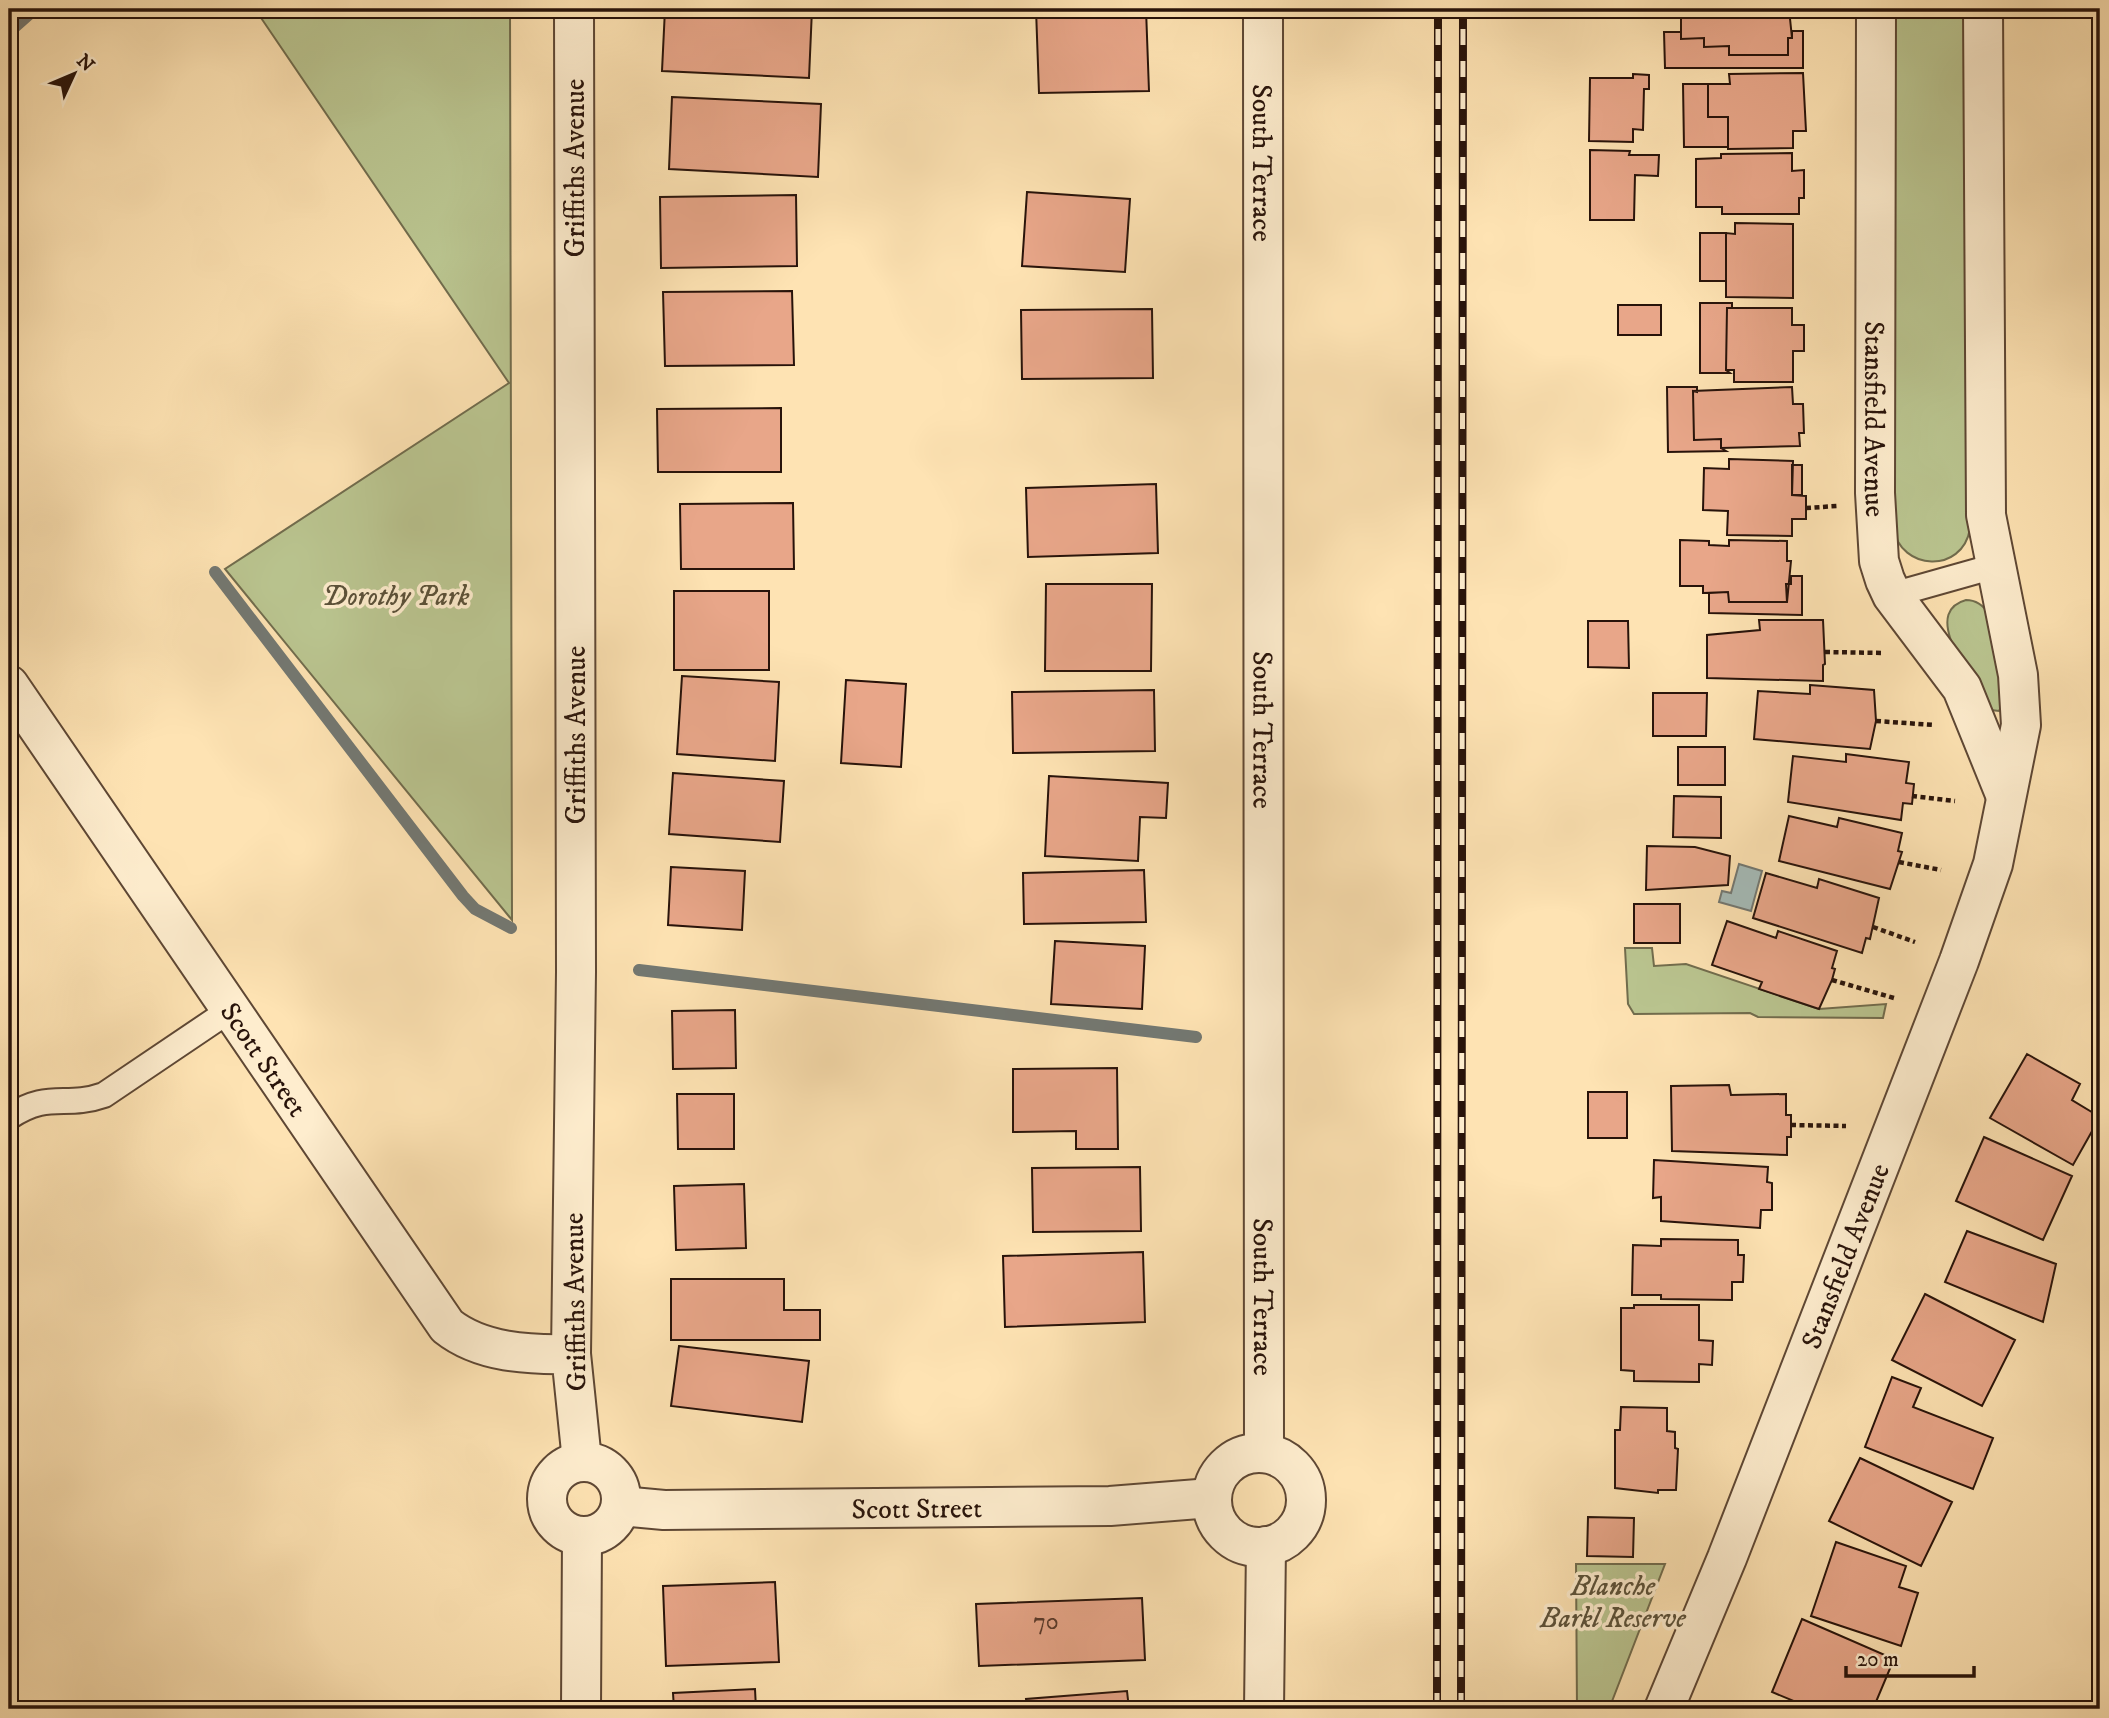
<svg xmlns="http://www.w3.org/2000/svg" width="2109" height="1718" font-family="'IM FELL DW Pica',serif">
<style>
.green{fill:#bac590;stroke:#716c4d;stroke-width:2}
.water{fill:#a5bbb8;stroke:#737872;stroke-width:2}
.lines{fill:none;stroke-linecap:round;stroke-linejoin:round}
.stream{stroke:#737872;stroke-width:12}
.building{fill:#e8a689;stroke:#28130a;stroke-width:2}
.service-casing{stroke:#5e4734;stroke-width:28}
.minor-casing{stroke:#5e4734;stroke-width:42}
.tertiary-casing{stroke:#5e4734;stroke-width:42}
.path{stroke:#28130a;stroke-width:4.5;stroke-dasharray:5 3.5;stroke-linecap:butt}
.service{stroke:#feedce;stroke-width:24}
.minor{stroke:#feedce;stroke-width:38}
.tertiary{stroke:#feedce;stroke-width:38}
.rail-casing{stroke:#28130a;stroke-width:8}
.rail{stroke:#feedce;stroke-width:5;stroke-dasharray:16;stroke-linecap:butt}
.labels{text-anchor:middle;stroke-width:7;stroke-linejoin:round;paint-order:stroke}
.number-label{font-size:24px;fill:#58382a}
.street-label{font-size:28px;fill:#28130a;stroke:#feedce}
.park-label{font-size:28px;font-style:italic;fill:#5b5139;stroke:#feedce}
</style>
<rect width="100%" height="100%" fill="#fee3b3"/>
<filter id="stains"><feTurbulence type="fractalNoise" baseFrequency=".00286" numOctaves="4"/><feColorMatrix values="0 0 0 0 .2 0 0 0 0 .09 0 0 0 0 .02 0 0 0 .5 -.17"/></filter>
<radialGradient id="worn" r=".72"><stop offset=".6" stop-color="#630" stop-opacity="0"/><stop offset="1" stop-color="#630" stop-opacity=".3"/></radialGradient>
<!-- green -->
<path class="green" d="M 255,9 L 510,9 L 512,920 L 225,569 L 509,383 Z
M 1891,9 L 1967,9 L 1970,529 C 1962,574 1901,571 1893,528 Z
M 1966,600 C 1975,600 1984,605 1988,614 C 1994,628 2007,700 1999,711 L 1991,710 C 1976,684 1918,613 1966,600 Z
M 1625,948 L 1652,948 L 1654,966 L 1686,964 L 1819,1009 L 1886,1004 L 1883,1018 L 1758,1017 L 1750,1013 L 1634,1014 L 1628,1004 Z
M 1576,1564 L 1665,1564 L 1609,1709 L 1577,1709 Z"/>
<!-- water -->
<path class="water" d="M 1739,864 L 1762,871 L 1751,911 L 1719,902 L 1722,891 L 1731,893 Z"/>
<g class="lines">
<!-- stream -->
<path class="stream" d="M 9,32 L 35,9
M 215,572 L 463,896 L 475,909 L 511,928
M 639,970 L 1196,1037"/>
</g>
<!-- building -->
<path class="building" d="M 665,9 L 812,9 L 809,78 L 662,71 Z
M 1036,9 L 1146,9 L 1149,91 L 1039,93 Z
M 1681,9 L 1789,9 L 1792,38 L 1788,38 L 1788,55 L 1729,55 L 1729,46 L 1704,47 L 1704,38 L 1681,39 Z
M 1792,31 L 1803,31 L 1803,68 L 1665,68 L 1664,32 L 1681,32 L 1681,39 L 1704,38 L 1704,47 L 1729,46 L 1729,55 L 1788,55 L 1788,38 L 1792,38 Z
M 1803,73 L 1806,131 L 1793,131 L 1793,148 L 1728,149 L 1728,117 L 1708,117 L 1708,84 L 1730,84 L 1729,74 Z
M 1633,74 L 1649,75 L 1649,89 L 1644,89 L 1643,130 L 1633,129 L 1633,142 L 1589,141 L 1590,78 L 1633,78 Z
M 1683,84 L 1708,84 L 1708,117 L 1728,117 L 1728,147 L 1684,147 Z
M 672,97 L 821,104 L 818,177 L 669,169 Z
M 1590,150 L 1630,151 L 1629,155 L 1659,155 L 1658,176 L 1635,175 L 1634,220 L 1590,220 Z
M 1792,153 L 1792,171 L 1804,170 L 1804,198 L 1799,198 L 1799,214 L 1722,214 L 1722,207 L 1696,207 L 1696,159 L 1721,158 L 1721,154 Z
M 1027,192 L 1130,199 L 1125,272 L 1022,266 Z
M 796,195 L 797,266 L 661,268 L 660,197 Z
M 1735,223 L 1793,224 L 1793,298 L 1726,297 L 1726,233 L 1735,234 Z
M 1700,233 L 1726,233 L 1726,281 L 1700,281 Z
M 792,291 L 794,365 L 665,366 L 663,292 Z
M 1700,303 L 1732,303 L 1732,308 L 1727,308 L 1726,370 L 1730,373 L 1700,373 Z
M 1618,305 L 1661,305 L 1661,335 L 1618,335 Z
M 1727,308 L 1792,308 L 1792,325 L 1804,325 L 1804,351 L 1793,351 L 1793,382 L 1734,382 L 1734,370 L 1726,370 Z
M 1152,309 L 1153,378 L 1022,379 L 1021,310 Z
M 1667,387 L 1697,387 L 1697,392 L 1693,391 L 1694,440 L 1721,439 L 1721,448 L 1726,451 L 1668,452 Z
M 1792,387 L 1793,404 L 1803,404 L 1804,433 L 1799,433 L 1800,446 L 1721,448 L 1721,439 L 1694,440 L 1693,391 Z
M 781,408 L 781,472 L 658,472 L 657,409 Z
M 1729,459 L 1793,461 L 1792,495 L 1806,496 L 1806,519 L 1792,519 L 1792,536 L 1727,535 L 1728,511 L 1703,510 L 1704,468 L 1729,469 Z
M 1792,465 L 1802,465 L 1802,495 L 1792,495 Z
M 1156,484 L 1158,553 L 1028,557 L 1026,488 Z
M 793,503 L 794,569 L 681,569 L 680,504 Z
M 1680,540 L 1709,541 L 1709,545 L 1729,546 L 1729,540 L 1787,541 L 1787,561 L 1791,561 L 1787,602 L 1729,602 L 1728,592 L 1703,593 L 1703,586 L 1680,586 Z
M 1791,576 L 1802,576 L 1802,615 L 1709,613 L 1709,593 L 1728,592 L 1729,602 L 1787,602 L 1786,584 L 1791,584 Z
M 1046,584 L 1152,584 L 1151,671 L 1045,671 Z
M 674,591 L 769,591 L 769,670 L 674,670 Z
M 1759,620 L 1823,620 L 1825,664 L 1823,665 L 1823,681 L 1707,678 L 1707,635 L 1760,630 Z
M 1588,621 L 1628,621 L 1629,668 L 1588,667 Z
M 682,676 L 779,682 L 775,761 L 677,754 Z
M 846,680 L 906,684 L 901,767 L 841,763 Z
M 1810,685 L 1874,690 L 1876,721 L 1870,749 L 1754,739 L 1758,691 L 1810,694 Z
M 1154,690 L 1155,751 L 1013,753 L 1012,692 Z
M 1653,693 L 1707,693 L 1706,736 L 1653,736 Z
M 1678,747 L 1725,747 L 1725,785 L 1678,785 Z
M 1846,754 L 1909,762 L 1906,783 L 1914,784 L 1912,804 L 1903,803 L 1901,820 L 1788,802 L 1793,756 L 1846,762 Z
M 673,773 L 784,781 L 780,842 L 669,834 Z
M 1049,776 L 1168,783 L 1166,818 L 1140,817 L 1138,861 L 1045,856 Z
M 1674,796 L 1721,797 L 1721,838 L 1673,837 Z
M 1789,816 L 1837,827 L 1839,818 L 1902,833 L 1898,851 L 1902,852 L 1890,889 L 1779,861 Z
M 1647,846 L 1695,847 L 1730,856 L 1728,885 L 1646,890 Z
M 671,867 L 745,871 L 742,930 L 668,925 Z
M 1144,870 L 1146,922 L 1024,924 L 1023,873 Z
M 1766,873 L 1817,888 L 1819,879 L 1879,898 L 1870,939 L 1866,938 L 1862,953 L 1753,918 Z
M 1634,904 L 1680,904 L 1680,943 L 1634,943 Z
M 1727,921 L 1776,938 L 1778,931 L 1837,951 L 1832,968 L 1835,969 L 1832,980 L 1819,1009 L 1759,989 L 1762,982 L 1712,965 Z
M 1055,941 L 1145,946 L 1142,1009 L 1051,1004 Z
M 735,1010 L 736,1068 L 673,1069 L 672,1011 Z
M 2027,1054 L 2080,1084 L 2072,1100 L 2100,1117 L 2073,1165 L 1990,1118 Z
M 1117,1068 L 1118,1149 L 1076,1149 L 1076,1131 L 1013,1132 L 1013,1069 Z
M 1729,1085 L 1731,1095 L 1786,1094 L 1786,1115 L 1791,1115 L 1791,1137 L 1787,1137 L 1787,1155 L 1672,1151 L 1671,1086 Z
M 1588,1092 L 1627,1092 L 1627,1138 L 1588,1138 Z
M 677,1094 L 734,1094 L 734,1149 L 678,1149 Z
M 1984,1137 L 2072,1176 L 2043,1240 L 1956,1201 Z
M 1654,1160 L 1768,1167 L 1767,1182 L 1772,1183 L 1772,1210 L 1761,1210 L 1760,1228 L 1661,1221 L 1661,1197 L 1653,1198 Z
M 1140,1167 L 1141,1231 L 1033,1232 L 1032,1168 Z
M 744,1184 L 746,1248 L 676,1250 L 674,1186 Z
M 1967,1231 L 2056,1264 L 2043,1322 L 1945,1282 Z
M 1661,1239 L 1738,1240 L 1738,1255 L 1744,1255 L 1743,1282 L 1732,1282 L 1732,1300 L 1661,1299 L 1661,1295 L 1632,1295 L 1633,1245 L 1661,1246 Z
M 1143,1252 L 1145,1322 L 1005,1327 L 1003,1256 Z
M 671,1279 L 784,1279 L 784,1310 L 820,1310 L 820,1340 L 671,1340 Z
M 1925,1294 L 2015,1340 L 1982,1406 L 1892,1360 Z
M 1634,1305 L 1699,1305 L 1699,1340 L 1713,1341 L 1712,1365 L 1699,1364 L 1699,1382 L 1634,1381 L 1634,1371 L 1621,1370 L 1621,1308 L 1634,1308 Z
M 679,1346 L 809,1361 L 802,1422 L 671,1406 Z
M 1892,1377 L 1921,1388 L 1913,1407 L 1993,1438 L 1973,1489 L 1865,1447 Z
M 1621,1407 L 1667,1408 L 1667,1431 L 1675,1432 L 1675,1448 L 1678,1449 L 1676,1490 L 1658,1490 L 1658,1493 L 1615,1488 L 1615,1430 L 1620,1430 Z
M 1860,1458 L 1952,1502 L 1921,1566 L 1829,1521 Z
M 1588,1517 L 1634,1518 L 1633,1557 L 1587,1556 Z
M 1836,1542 L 1906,1566 L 1899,1587 L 1918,1593 L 1901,1646 L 1811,1616 Z
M 775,1582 L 779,1662 L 666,1666 L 663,1586 Z
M 1142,1598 L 1145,1660 L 979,1666 L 976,1604 Z
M 1802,1619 L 1894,1659 L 1873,1709 L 1813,1709 L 1772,1692 Z
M 755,1689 L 756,1709 L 674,1709 L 673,1693 Z
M 1127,1691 L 1129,1709 L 1027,1709 L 1026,1699 Z"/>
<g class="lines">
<!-- service casing -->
<g class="service-casing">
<path id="service" d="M 1892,595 L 1995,566
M 9,1117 C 50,1090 64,1109 104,1095 L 230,1010"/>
</g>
<!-- minor casing -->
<g class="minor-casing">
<g id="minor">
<path id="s1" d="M 1876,9 L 1875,493 L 1879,561 L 1885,580 L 1892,595 L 1962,688 L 2005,794"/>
<path d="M 571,1354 L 576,972 L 574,9"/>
<path d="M 581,1709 L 582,1536"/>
<path id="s2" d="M 1664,1709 L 1727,1558 L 1959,961 L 1993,864 L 2021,725 L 2018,675 L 1986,515 L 1983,9"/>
</g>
</g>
<!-- tertiary casing -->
<g class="tertiary-casing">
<g id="tertiary">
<path id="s3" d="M 1263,9 L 1264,1453"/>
<path id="s4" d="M 9,685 L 447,1326 C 481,1353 529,1355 571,1354 L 582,1461"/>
<circle cx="1259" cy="1500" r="47"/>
<circle cx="584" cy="1499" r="37"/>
<path id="s5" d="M 621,1506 L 664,1510 L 1110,1506 L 1211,1498"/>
<path d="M 1264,1709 L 1266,1546"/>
</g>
</g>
<!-- path -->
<path class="path" d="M 1806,508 L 1837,506
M 1825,652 L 1884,653
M 1876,721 L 1934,725
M 1912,796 L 1955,801
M 1899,862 L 1941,870
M 1873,927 L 1915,942
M 1832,980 L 1894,998
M 1791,1125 L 1846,1126"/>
<!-- service -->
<use href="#service" class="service"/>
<!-- minor -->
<use href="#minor" class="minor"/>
<!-- tertiary -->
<use href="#tertiary" class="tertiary"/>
<!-- rail casing -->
<g class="rail-casing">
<path id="rail" d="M 1437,1709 L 1438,9
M 1461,1709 L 1463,9"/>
</g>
<!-- rail -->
<use href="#rail" class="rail"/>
</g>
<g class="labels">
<!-- number labels -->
<g class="number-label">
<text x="1046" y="1629">70</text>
</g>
<!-- street labels -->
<g class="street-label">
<text dy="10" stroke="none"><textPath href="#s3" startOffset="154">South Terrace</textPath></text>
<text transform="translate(574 168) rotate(-90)" y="10">Griffiths Avenue</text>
<text dy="10" stroke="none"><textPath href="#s1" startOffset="410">Stansfield Avenue</textPath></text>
<text dy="10" stroke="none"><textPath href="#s3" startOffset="721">South Terrace</textPath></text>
<text transform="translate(575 735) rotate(-90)" y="10">Griffiths Avenue</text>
<text dy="10" stroke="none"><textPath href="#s4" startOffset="453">Scott Street</textPath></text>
<text dy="10" stroke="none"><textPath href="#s2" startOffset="488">Stansfield Avenue</textPath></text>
<text dy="10" stroke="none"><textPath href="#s3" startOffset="1288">South Terrace</textPath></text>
<text transform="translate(574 1302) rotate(-91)" y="10">Griffiths Avenue</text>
<text dy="10" stroke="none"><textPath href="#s5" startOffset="296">Scott Street</textPath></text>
</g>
<!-- park labels -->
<g class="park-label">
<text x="396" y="605">Dorothy Park</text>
<text x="1613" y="1595">Blanche<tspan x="1613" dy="32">Barkl Reserve</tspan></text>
</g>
</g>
<!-- margin -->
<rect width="2109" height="1718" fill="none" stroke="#fee3b3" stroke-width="35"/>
<rect x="10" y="10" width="2088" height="1697" fill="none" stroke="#28130a" stroke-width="3.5"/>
<rect x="18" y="18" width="2074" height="1683" fill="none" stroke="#28130a" stroke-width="2"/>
<!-- north arrow -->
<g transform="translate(74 74) rotate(46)" stroke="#feedce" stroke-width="5" paint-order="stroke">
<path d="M0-5L12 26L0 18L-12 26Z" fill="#28130a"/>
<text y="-10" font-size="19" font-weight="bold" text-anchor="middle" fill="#28130a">N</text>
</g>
<!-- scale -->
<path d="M1846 1666v10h128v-10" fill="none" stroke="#28130a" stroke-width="3.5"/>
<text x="1857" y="1666" font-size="21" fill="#28130a" stroke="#feedce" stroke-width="5" paint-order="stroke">20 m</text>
<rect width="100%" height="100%" filter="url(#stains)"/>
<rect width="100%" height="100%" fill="url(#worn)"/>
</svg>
